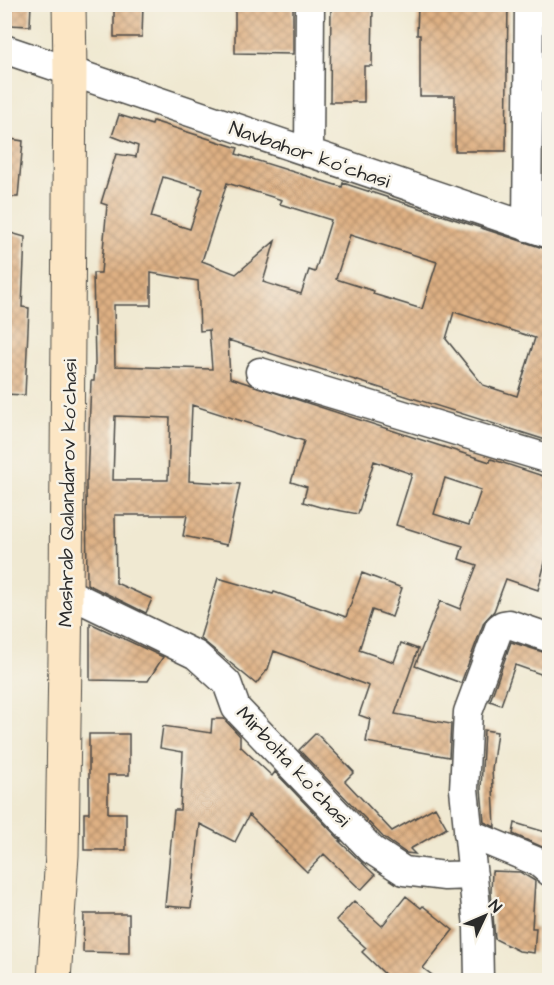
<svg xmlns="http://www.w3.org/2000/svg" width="554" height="985" font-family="'Architects Daughter',sans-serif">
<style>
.building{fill:url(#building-cross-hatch);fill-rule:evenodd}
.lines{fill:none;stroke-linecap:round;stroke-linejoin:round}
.street-casing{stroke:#494844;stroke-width:31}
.secondary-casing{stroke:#494844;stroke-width:35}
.street{stroke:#fff;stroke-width:28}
.secondary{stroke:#fce6c4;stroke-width:33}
.labels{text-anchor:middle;stroke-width:5;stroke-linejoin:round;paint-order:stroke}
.street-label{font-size:20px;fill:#2b2b2b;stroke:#f7f3e8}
</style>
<defs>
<pattern id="building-cross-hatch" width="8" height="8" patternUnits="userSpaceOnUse" patternTransform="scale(1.5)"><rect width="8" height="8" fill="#deb083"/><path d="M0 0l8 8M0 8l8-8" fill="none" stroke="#b48f6b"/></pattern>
</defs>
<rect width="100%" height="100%" fill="#f7f3e8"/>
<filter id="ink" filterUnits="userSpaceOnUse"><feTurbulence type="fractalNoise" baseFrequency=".0167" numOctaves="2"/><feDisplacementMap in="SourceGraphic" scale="12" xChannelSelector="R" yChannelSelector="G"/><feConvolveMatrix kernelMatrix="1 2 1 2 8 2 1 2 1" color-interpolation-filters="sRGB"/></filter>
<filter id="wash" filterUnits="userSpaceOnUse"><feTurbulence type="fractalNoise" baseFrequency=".008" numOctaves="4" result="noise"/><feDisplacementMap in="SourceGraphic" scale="24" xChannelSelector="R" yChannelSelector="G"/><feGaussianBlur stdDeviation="1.35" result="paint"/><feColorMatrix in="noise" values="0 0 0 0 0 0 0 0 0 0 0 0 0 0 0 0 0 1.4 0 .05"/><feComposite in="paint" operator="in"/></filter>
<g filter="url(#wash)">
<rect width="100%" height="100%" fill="#f0e9d2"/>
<g id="blocks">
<!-- building -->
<path class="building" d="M 9,4 L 31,4 L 30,26 L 8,25 Z
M 114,4 L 143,4 L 142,37 L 114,37 Z
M 235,4 L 293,4 L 293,54 L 235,53 Z
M 331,4 L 373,4 L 372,66 L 364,66 L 364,102 L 330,102 Z
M 418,4 L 508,4 L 506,151 L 455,151 L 455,96 L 420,96 L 420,35 L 417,35 Z
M 119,115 L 152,125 L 153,121 L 238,148 L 236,154 L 342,187 L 343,183 L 549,250 L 549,441 L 228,340 L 230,378 L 490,462 L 491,459 L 549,478 L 549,547 L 538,590 L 506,579 L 494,611 L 484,622 L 461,683 L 415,666 L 440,601 L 460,609 L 477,565 L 459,559 L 463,546 L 396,525 L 412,474 L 374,461 L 358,514 L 320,507 L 303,502 L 307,487 L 291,482 L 304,441 L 192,405 L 189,481 L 240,484 L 227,545 L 183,536 L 187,515 L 115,515 L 116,583 L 152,599 L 146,613 L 87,584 L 86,481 L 87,481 L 91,381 L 94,381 L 95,362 L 93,273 L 101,273 L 107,205 L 101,203 L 116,154 L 136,157 L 138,146 L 112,136 ZM 163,177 L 203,189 L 190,229 L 151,217 ZM 227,183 L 282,200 L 280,204 L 331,220 L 315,272 L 309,270 L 301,294 L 263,282 L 275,241 L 236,274 L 202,261 ZM 350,235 L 437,262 L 422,309 L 373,294 L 374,291 L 336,279 ZM 151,273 L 198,281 L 200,331 L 209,330 L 212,369 L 115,366 L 114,305 L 151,305 ZM 454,312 L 535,338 L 517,396 L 483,385 L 446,339 ZM 115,416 L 170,418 L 168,480 L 113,480 ZM 445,478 L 481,490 L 469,525 L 434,514 Z
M 4,138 L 23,141 L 18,197 L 4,197 Z
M 4,231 L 25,237 L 22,307 L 29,308 L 25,395 L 4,394 Z
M 362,573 L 402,588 L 392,617 L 372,610 L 359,650 L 394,662 L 401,643 L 418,649 L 395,714 L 451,724 L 449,757 L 366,742 L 370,719 L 359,715 L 369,686 L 274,651 L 268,669 L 256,684 L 200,638 L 218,578 L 273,594 L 274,592 L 346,617 Z
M 90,623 L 163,657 L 148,681 L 90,680 Z
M 511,642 L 549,654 L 549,677 L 515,665 L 501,705 L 490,701 Z
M 212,719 L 224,719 L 240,736 L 240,746 L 272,776 L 275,772 L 341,841 L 339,841 L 375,875 L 361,890 L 324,854 L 307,872 L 249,815 L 235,842 L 200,824 L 191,908 L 165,906 L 174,810 L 180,810 L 183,752 L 160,748 L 163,726 L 211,733 Z
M 484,730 L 497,732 L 492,769 L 495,827 L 484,822 L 481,789 Z
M 316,733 L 354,772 L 345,781 L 392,831 L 435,807 L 447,828 L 410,849 L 415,854 L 406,853 L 383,837 L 299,750 Z
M 89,734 L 129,734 L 129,775 L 108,775 L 108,813 L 126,813 L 126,850 L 84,850 L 84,813 L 89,813 Z
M 515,823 L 549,833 L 549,850 L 513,834 Z
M 492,871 L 520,872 L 535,881 L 532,928 L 536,928 L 534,953 L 519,951 L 495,939 L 491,892 Z
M 406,896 L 421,908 L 423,906 L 453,930 L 423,968 L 440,981 L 392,981 L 362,952 L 366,948 L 336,920 L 354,901 L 382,926 Z
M 84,914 L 129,914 L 129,953 L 83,952 Z"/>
</g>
</g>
<g filter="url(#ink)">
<use href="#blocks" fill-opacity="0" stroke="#494844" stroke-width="1.5"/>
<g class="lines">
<!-- street casing -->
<g class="street-casing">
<path id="street" d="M 4,49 L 550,234
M 309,153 L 310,4
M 527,227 L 529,4
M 260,372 L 550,459
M 66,592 L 196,655 L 227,683 L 236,708 L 372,850 L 404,871 L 445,876 L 473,875
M 468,833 L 538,862 L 550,872
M 479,980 L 478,927 L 464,789 L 468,712 L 499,628 L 503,625 L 509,624 L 550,638"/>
</g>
<!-- secondary casing -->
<g class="secondary-casing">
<path id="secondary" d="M 54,980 L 62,855 L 66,592 L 70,72 L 69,4"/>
</g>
<!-- street -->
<use href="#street" class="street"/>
<!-- secondary -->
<use href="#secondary" class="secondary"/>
</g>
</g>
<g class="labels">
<!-- street labels -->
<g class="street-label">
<text transform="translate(310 154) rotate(19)" y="7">Navbahor koʻchasi</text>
<text transform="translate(67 493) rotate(-89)" y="7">Mashrab Qalandarov ko'chasi</text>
<text transform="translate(294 766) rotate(47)" y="7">Mirbolta koʻchasi</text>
</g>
</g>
<!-- margin -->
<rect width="554" height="985" fill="none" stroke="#f7f3e8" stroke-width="24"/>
<!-- north arrow -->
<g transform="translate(485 916) rotate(46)" stroke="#f7f3e8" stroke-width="4.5" paint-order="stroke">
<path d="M0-4.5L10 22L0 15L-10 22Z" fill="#2b2b2b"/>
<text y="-9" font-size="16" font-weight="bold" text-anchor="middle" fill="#2b2b2b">N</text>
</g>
</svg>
